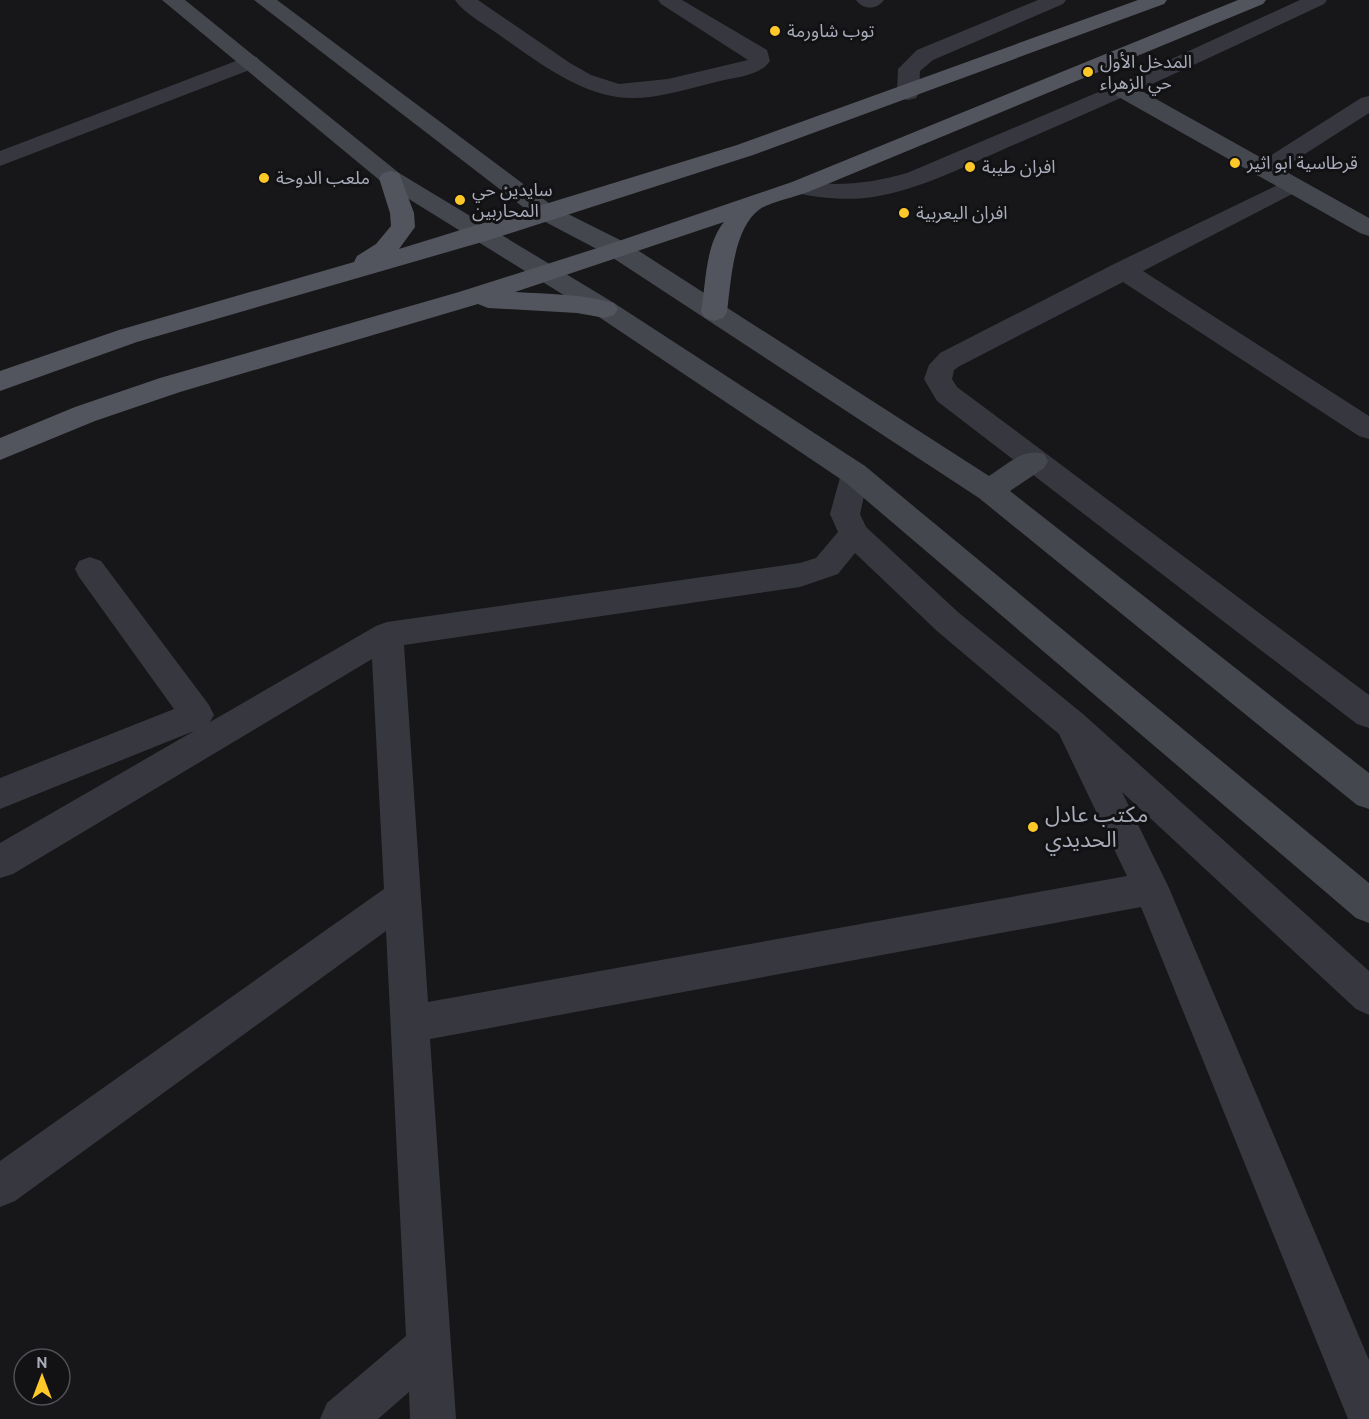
<svg xmlns="http://www.w3.org/2000/svg" width="1369" height="1419" font-family="Cabin,'Noto Sans Arabic',sans-serif">
<style>
.lines{fill:none;stroke-linecap:round;stroke-linejoin:round}
.street{fill:#37383f;fill-rule:evenodd}
.secondary{fill:#45474f;fill-rule:evenodd}
.primary{fill:#53555e;fill-rule:evenodd}
.poi-dot{fill:#ffc829;stroke:#121214;stroke-width:2}
.labels{text-anchor:middle;stroke-width:6;stroke-linejoin:round;paint-order:stroke}
.far-poi-label{font-size:18px;fill:#a8acba;stroke:#121214;text-anchor:start}
.poi-label{font-size:22px;fill:#a8acba;stroke:#121214;text-anchor:start}
</style>
<rect width="100%" height="100%" fill="#171719"/>
<g class="lines">
<!-- street -->
<path class="street" d="M 455,0 L 478,0 L 570,63 L 591,75 L 619,84 L 668,79 L 748,60 L 661,4 L 658,0 L 682,0 L 767,50 L 770,61 C 759,77 734,77 716,82 C 686,89 649,102 617,97 C 576,91 539,63 505,39 C 491,28 464,14 455,0 Z
M 856,0 L 884,0 C 877,10 863,10 856,0 Z
M 1038,0 L 1066,0 L 1063,4 L 933,60 L 920,71 L 919,93 L 916,98 L 908,100 L 900,98 L 897,93 L 898,69 L 917,50 Z
M 1300,0 L 1327,0 L 1324,4 C 1222,52 1121,99 1018,143 C 971,163 923,189 873,197 C 847,201 817,198 792,192 L 788,187 L 792,182 C 806,178 820,183 835,184 C 860,184 882,180 907,173 L 1115,85 Z
M 249,56 L 257,57 L 260,62 L 257,67 L 0,166 L 0,151 Z
M 1369,96 L 1369,113 L 1272,175 L 1264,177 L 1256,175 L 1252,170 L 1256,165 L 1361,98 Z
M 1292,178 L 1300,180 L 1304,185 L 1300,190 L 1143,271 L 1369,416 L 1369,439 L 1359,436 L 1123,282 L 958,367 L 954,370 L 952,379 L 957,387 L 1369,695 L 1369,728 L 1357,724 L 937,401 L 924,379 L 929,365 L 940,353 L 1114,264 Z
M 855,463 L 865,466 L 869,474 L 860,514 L 866,527 L 959,613 L 1083,714 L 1369,971 L 1369,1015 L 1356,1009 L 1122,792 L 1169,888 L 1369,1360 L 1369,1419 L 1348,1419 L 1141,907 L 430,1039 L 456,1419 L 410,1419 L 409,1392 L 378,1419 L 320,1419 L 327,1403 L 406,1336 L 386,931 L 15,1201 L 0,1207 L 0,1161 L 384,889 L 372,659 L 13,874 L 0,878 L 0,843 L 194,731 L 0,809 L 0,778 L 174,709 L 79,577 L 75,569 L 79,561 L 90,557 L 101,561 L 209,705 L 214,715 L 210,722 L 376,626 L 387,622 L 800,563 L 816,558 L 838,532 L 830,514 L 841,474 L 845,466 ZM 855,553 L 937,631 L 1059,734 L 1127,876 L 428,1002 L 404,645 L 800,587 L 838,574 Z"/>
<!-- secondary -->
<path class="secondary" d="M 162,0 L 185,0 L 399,173 L 614,303 L 865,466 L 1369,883 L 1369,923 L 1356,918 L 845,482 L 596,315 L 383,183 Z
M 254,0 L 277,0 L 554,207 L 628,244 L 989,476 C 1006,465 1024,447 1044,454 L 1048,461 L 1044,468 L 1010,491 L 1369,773 L 1369,809 L 1357,805 L 979,498 L 610,256 L 536,217 Z
M 1123,83 L 1131,85 L 1369,218 L 1369,236 L 1360,233 L 1115,95 L 1112,90 L 1115,85 Z"/>
<!-- primary -->
<path class="primary" d="M 1138,0 L 1167,0 L 1164,4 L 753,155 L 489,240 L 137,342 L 0,391 L 0,371 L 119,330 L 354,262 L 357,256 L 376,244 L 391,226 L 390,213 L 379,178 L 383,173 L 391,171 L 399,173 L 414,213 L 415,227 L 399,249 L 737,145 Z
M 1238,0 L 1266,0 L 1263,4 L 808,192 C 795,197 771,202 760,209 C 733,228 731,282 727,312 L 723,318 L 714,321 L 705,318 L 701,312 C 706,284 705,245 724,222 L 515,292 C 548,294 582,294 614,303 L 618,309 L 614,315 L 605,318 L 577,313 L 488,308 L 478,304 L 180,392 L 95,421 L 0,460 L 0,438 L 75,407 L 160,378 L 459,292 L 610,244 L 792,182 Z"/>
</g>
<!-- markers -->
<g class="poi-dot">
<circle cx="775" cy="31" r="6"/>
<circle cx="1088" cy="72" r="6"/>
<circle cx="1235" cy="163" r="6"/>
<circle cx="970" cy="167" r="6"/>
<circle cx="264" cy="178" r="6"/>
<circle cx="460" cy="200" r="6"/>
<circle cx="904" cy="213" r="6"/>
<circle cx="1033" cy="827" r="6"/>
</g>
<g class="labels">
<!-- far-poi labels -->
<g class="far-poi-label">
<text x="787" y="37">توب شاورمة</text>
<text x="1100" y="68">المدخل الأول<tspan x="1100" dy="21">حي الزهراء</tspan></text>
<text x="1247" y="169">قرطاسية ابو اثير</text>
<text x="982" y="173">افران طيبة</text>
<text x="276" y="184">ملعب الدوحة</text>
<text x="472" y="196">سايدين حي<tspan x="472" dy="21">المحاربين</tspan></text>
<text x="916" y="219">افران اليعربية</text>
</g>
<!-- poi labels -->
<g class="poi-label">
<text x="1045" y="822">مكتب عادل<tspan x="1045" dy="25">الحديدي</tspan></text>
</g>
</g>
<!-- north arrow -->
<g transform="translate(42 1377)"><circle r="28" fill="#121214" stroke="#4e5056" stroke-width="1.5"/>
<path d="M0-4.5L10 22L0 15L-10 22Z" fill="#ffc829"/>
<text y="-9" font-size="16" font-weight="bold" text-anchor="middle" fill="#a8acba">N</text>
</g>
</svg>
